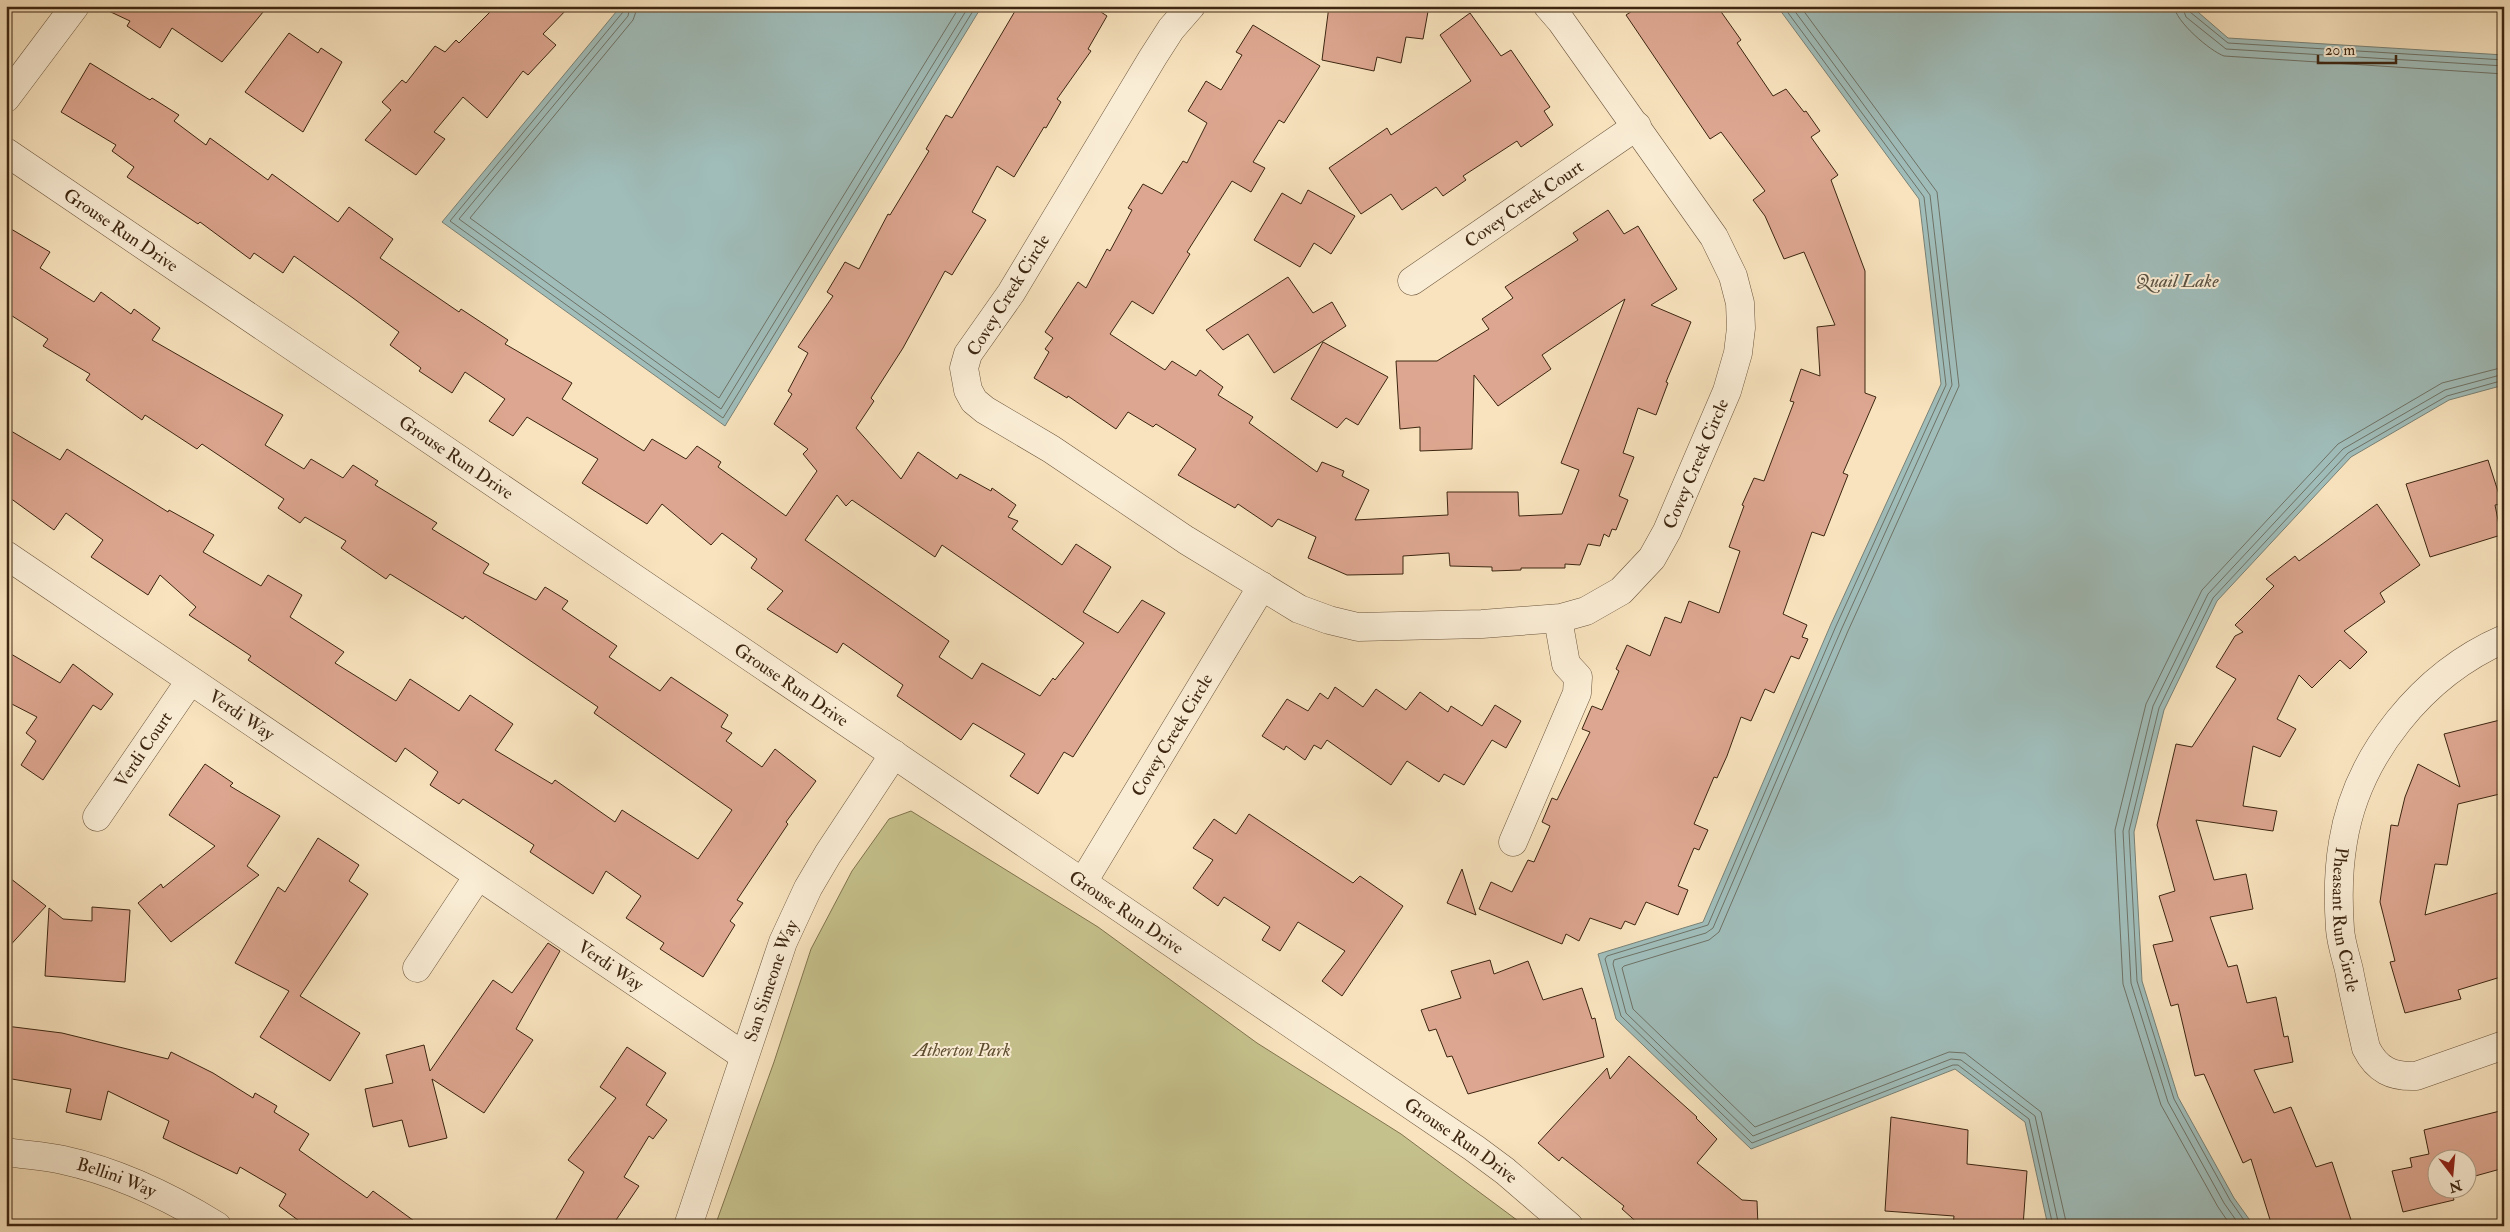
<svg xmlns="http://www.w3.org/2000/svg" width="2510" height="1232" font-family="'IM FELL Double Pica',serif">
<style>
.green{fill:#c5c18c;stroke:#81744e}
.water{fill:#a0bdba;stroke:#788176}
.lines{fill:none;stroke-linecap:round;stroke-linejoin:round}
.shore{stroke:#6e7266;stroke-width:1}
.building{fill:#dda690;stroke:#3d2611;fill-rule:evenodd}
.minor-casing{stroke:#6c553c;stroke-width:29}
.minor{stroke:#faedd5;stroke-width:28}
.labels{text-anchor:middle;stroke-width:4;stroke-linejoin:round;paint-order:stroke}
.street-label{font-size:18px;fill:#3d2611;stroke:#faedd5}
.park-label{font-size:18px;font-style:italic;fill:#5f4d30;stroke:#faedd5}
.water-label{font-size:19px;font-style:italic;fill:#5b5344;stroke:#faedd5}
</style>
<rect width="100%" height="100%" fill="#f8e3be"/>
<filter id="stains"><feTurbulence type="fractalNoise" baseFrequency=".004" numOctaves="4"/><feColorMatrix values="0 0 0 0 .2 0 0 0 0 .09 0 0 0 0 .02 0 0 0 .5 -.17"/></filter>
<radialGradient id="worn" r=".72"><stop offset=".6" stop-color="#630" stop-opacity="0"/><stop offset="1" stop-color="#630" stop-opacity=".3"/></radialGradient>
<!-- green -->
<path class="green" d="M 911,811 L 1098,927 L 1257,1043 L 1401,1134 L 1525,1226 L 715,1226 L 774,1062 L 811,949 L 852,871 L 889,819 Z"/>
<!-- water -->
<path class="water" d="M 621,6 L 982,6 L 725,426 L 442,222 Z
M 1777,6 L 2191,6 L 2228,38 L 2504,55 L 2504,385 L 2449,400 L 2351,457 L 2217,601 L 2164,710 L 2134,832 L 2142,981 L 2178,1097 L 2234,1198 L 2254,1226 L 2048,1226 L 2025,1122 L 1955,1069 L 1751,1149 L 1616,1019 L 1598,954 L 1703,922 L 1831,624 L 1941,384 L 1919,199 Z"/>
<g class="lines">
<!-- shore -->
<path class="shore" d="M 624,6 L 623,12 L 450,221 L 723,418 L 976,6
M 630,6 L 628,16 L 459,219 L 721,409 L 969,6
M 638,6 L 633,20 L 470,218 L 719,398 L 960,6
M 1783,6 L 1924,197 L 1946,385 L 1836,626 L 1708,925 L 1607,956 L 1605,959 L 1621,1016 L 1752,1143 L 1953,1065 L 1958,1065 L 2029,1119 L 2053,1226
M 1791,6 L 1930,195 L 1952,385 L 1842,628 L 1713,928 L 1706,933 L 1614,960 L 1613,964 L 1626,1013 L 1753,1136 L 1951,1059 L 1961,1060 L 2035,1116 L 2059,1226
M 1800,6 L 1937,192 L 1959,386 L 1848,631 L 1719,932 L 1709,940 L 1624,966 L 1622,968 L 1633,1009 L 1755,1127 L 1949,1052 L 1965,1053 L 2041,1112 L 2067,1226
M 2174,6 C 2175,21 2210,51 2224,56 L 2504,74
M 2182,6 L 2186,17 L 2226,49 L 2504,66
M 2188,6 L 2190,12 L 2228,43 L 2504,60
M 2231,1226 L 2218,1207 L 2161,1105 L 2123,984 L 2115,830 L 2146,704 L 2202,590 L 2338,444 L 2442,383 L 2504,367
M 2240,1226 L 2224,1203 L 2168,1102 L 2131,983 L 2123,831 L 2153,706 L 2208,594 L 2343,449 L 2445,390 L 2504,374
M 2248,1226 L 2230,1200 L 2174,1099 L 2137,981 L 2129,831 L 2159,708 L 2213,598 L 2348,453 L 2447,396 L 2504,380"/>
</g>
<!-- building -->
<path class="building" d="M 98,6 L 268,6 L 222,62 L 172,28 L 160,48 L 127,26 L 130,21 Z
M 496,6 L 570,6 L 543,34 L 556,45 L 528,75 L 523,71 L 487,118 L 463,97 L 434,132 L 445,139 L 416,175 L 365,140 L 391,110 L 382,102 L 402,80 L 406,83 L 435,46 L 445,52 L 456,40 L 459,43 Z
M 1018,6 L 1092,6 L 1107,16 L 1088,49 L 1091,51 L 1057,99 L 1061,102 L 1046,128 L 1044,127 L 1014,177 L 997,166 L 972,212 L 986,220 L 952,275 L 945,271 L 903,348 L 871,398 L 874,401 L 856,428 L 901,479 L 918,452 L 957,479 L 960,474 L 991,491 L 992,488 L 1016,505 L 1008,517 L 1018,521 L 1012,529 L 1062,565 L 1076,544 L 1111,567 L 1083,612 L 1118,633 L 1142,600 L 1165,613 L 1073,757 L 1064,752 L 1038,794 L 1010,776 L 1025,754 L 973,723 L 961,740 L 897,696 L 903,685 L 843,643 L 837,653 L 767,609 L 783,591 L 751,568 L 757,559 L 722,533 L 711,545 L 662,504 L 647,524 L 582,483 L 598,459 L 527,417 L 513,436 L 489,421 L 505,399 L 465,372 L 452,393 L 419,371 L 421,368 L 390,345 L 399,332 L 353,298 L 294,256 L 283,273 L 254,253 L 250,259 L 200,222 L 198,224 L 127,177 L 134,167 L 112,151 L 116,145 L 61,112 L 90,63 L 150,100 L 152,98 L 179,115 L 174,121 L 206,145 L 210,138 L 268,180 L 272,174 L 338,222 L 349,207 L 393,239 L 380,258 L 459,312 L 461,309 L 508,340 L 505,344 L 572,383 L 562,399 L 644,451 L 652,439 L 686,459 L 697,446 L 721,462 L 718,467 L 786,516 L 817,471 L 803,454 L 808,449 L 774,424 L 792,394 L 788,391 L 808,353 L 798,347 L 833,296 L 827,292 L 845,262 L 859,269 L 888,214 L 890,215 L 929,151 L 926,149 L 946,115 L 952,118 ZM 837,495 L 846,506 L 852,500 L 935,557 L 942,545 L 1084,643 L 1055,680 L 1053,678 L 1040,696 L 982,663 L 972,679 L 939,657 L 949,641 L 805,540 Z
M 1329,6 L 1429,6 L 1423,39 L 1406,37 L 1401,63 L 1377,57 L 1374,71 L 1322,60 Z
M 1640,6 L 1717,6 L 1741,40 L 1737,43 L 1773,96 L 1786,89 L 1804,112 L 1806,111 L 1820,131 L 1811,137 L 1838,175 L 1831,180 L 1865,271 L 1865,393 L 1876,397 L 1843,473 L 1848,475 L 1824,536 L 1812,532 L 1783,614 L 1807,625 L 1802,637 L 1808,639 L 1799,659 L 1791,656 L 1774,693 L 1765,689 L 1751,721 L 1741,717 L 1727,756 L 1717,778 L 1714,777 L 1694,824 L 1708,830 L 1699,850 L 1694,848 L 1678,886 L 1688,890 L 1678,915 L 1646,902 L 1635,925 L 1625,921 L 1621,929 L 1590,918 L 1579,941 L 1566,934 L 1562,944 L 1479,909 L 1491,882 L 1512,892 L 1528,860 L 1534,862 L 1550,826 L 1542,822 L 1552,798 L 1557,800 L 1590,732 L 1582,729 L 1592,706 L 1602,710 L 1619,671 L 1616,669 L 1627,645 L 1650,656 L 1665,617 L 1681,623 L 1689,601 L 1719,613 L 1740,551 L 1729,547 L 1744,506 L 1742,505 L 1754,478 L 1764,481 L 1794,402 L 1790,401 L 1801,369 L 1820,376 L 1817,327 L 1835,325 L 1804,252 L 1784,259 L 1765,216 L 1753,200 L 1765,191 L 1721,132 L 1710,139 L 1626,15 Z
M 1470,13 L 1501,56 L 1511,50 L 1550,107 L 1544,111 L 1553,125 L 1521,147 L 1517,141 L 1463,176 L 1466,180 L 1443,196 L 1436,187 L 1402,210 L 1391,194 L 1361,214 L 1329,168 L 1387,128 L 1391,135 L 1471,81 L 1440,35 Z
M 1253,25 L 1320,66 L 1284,123 L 1279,120 L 1253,162 L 1265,168 L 1251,192 L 1232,181 L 1187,252 L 1190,254 L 1153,314 L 1132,301 L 1110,334 L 1165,370 L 1172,361 L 1196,376 L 1200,370 L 1223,387 L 1218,395 L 1253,417 L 1249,423 L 1317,472 L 1322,462 L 1344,471 L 1342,476 L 1369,490 L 1355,520 L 1448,515 L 1447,492 L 1518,492 L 1519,516 L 1562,514 L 1579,470 L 1561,463 L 1625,299 L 1542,355 L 1551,369 L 1498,406 L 1474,375 L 1472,449 L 1420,451 L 1420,427 L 1400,429 L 1396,361 L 1437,361 L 1489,329 L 1482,319 L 1513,298 L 1505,287 L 1578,240 L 1573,233 L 1608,210 L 1624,234 L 1638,226 L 1677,289 L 1651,305 L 1691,322 L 1666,382 L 1668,383 L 1656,415 L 1638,408 L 1623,453 L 1634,457 L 1619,496 L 1628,500 L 1616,530 L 1612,529 L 1609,537 L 1604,534 L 1600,546 L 1588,544 L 1580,565 L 1565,564 L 1565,568 L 1521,568 L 1521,570 L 1492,571 L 1492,567 L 1450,566 L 1449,553 L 1403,556 L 1403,574 L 1347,575 L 1308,558 L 1316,537 L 1278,519 L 1272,527 L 1238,504 L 1235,508 L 1178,475 L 1196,449 L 1156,424 L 1153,427 L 1128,412 L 1116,429 L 1068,396 L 1067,398 L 1034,378 L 1049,352 L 1045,349 L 1053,338 L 1045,332 L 1078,282 L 1086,288 L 1107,249 L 1110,251 L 1132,210 L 1128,208 L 1143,184 L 1162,194 L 1183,161 L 1187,163 L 1207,123 L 1188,111 L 1206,81 L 1221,90 L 1242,55 L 1236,52 Z
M 289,33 L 318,53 L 321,48 L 342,62 L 303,132 L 245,92 Z
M 1308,190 L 1355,216 L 1331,254 L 1314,243 L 1300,267 L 1254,240 L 1282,193 L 1301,204 Z
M 6,226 L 50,252 L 40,268 L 94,302 L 101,292 L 131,314 L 134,309 L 160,328 L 152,340 L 283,415 L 265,445 L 304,469 L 311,459 L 343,478 L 353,465 L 378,481 L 375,485 L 437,523 L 432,529 L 489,564 L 483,573 L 536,600 L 545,587 L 568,601 L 562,609 L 617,646 L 609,657 L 660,691 L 671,677 L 728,715 L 721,727 L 732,733 L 726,741 L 762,767 L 775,749 L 816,781 L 786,822 L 788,824 L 737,900 L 743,903 L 730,921 L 735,925 L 703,977 L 660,949 L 664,943 L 626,918 L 641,896 L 606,871 L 593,894 L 530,852 L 534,845 L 463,799 L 459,804 L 430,785 L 438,772 L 405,748 L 396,762 L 248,660 L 251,656 L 189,615 L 196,607 L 160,575 L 148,595 L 91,557 L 103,540 L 66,513 L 54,530 L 6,495 L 6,428 L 60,460 L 67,449 L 168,512 L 169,510 L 214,535 L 203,552 L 261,586 L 268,575 L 302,595 L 290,617 L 344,652 L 335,663 L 396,701 L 410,679 L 459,711 L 470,695 L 513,724 L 495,750 L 552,784 L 555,780 L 615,822 L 622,810 L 698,859 L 732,810 L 594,713 L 598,707 L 465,616 L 463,619 L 390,574 L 386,579 L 341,548 L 346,541 L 305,517 L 300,523 L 278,508 L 284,499 L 202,444 L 197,449 L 145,415 L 142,420 L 86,380 L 90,374 L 43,346 L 48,339 L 6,312 Z
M 1288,277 L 1313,313 L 1332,302 L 1346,326 L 1274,373 L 1248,334 L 1223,350 L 1206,330 Z
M 1323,342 L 1388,377 L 1358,425 L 1346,418 L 1337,428 L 1291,399 Z
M 2488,460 L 2502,504 L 2495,505 L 2501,535 L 2430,557 L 2406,484 Z
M 2377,504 L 2420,565 L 2380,593 L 2385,602 L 2344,631 L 2367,652 L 2350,669 L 2340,660 L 2312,688 L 2299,675 L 2277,719 L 2296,729 L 2280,757 L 2253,746 L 2243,806 L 2277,811 L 2273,831 L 2196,820 L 2214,880 L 2246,874 L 2253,909 L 2210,917 L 2228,967 L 2237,965 L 2247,1003 L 2276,997 L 2284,1037 L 2288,1036 L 2293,1062 L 2254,1070 L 2274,1113 L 2291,1107 L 2316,1167 L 2332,1162 L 2353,1226 L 2272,1226 L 2251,1159 L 2243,1163 L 2204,1074 L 2195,1076 L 2178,1004 L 2171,1006 L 2153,945 L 2173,941 L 2159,896 L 2175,891 L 2157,825 L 2176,744 L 2192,747 L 2236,679 L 2216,667 L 2235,636 L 2243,632 L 2235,625 L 2274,586 L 2266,579 L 2295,556 L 2299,561 Z
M 6,651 L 60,683 L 73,664 L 113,694 L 101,710 L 93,705 L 43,780 L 21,765 L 36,741 L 26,733 L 37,717 L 6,701 Z
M 1335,687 L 1363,707 L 1376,689 L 1406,710 L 1420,692 L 1448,712 L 1451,706 L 1482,726 L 1495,705 L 1521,721 L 1506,748 L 1492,740 L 1464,785 L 1444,774 L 1439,782 L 1407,761 L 1391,785 L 1327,740 L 1321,749 L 1314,745 L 1305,760 L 1286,746 L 1284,750 L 1262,736 L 1287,699 L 1308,711 L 1320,693 L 1328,699 Z
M 2504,719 L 2504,793 L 2458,804 L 2447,865 L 2435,864 L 2425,915 L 2504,891 L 2504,976 L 2458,990 L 2461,999 L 2405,1013 L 2390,962 L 2395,961 L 2380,902 L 2391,825 L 2398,826 L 2405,797 L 2418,764 L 2460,787 L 2444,734 Z
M 205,764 L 233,783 L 230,786 L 280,816 L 247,866 L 259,875 L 171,942 L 138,903 L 161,884 L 163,888 L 215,846 L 169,815 Z
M 1249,814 L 1353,883 L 1360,876 L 1403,906 L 1342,996 L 1322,981 L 1345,951 L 1298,922 L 1280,951 L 1262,940 L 1270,927 L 1224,897 L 1218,906 L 1193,888 L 1213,860 L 1193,848 L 1214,819 L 1236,834 Z
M 318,838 L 359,865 L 349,881 L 368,894 L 300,996 L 360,1033 L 330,1081 L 260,1037 L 289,991 L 235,963 L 278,887 L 285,892 Z
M 1462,869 L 1476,915 L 1447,903 Z
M 6,875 L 46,906 L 6,950 Z
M 92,907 L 130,910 L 125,982 L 45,976 L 49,908 L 63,919 L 92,921 Z
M 548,943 L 560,951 L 516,1029 L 533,1040 L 484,1113 L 432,1079 L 447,1138 L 409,1147 L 402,1120 L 373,1127 L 365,1089 L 393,1083 L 386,1055 L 424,1045 L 430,1071 L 493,980 L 512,993 Z
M 1490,960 L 1494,974 L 1528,961 L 1543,1000 L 1582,988 L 1592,1019 L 1595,1018 L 1604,1057 L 1468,1094 L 1452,1056 L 1447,1057 L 1436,1029 L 1429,1031 L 1421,1010 L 1461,998 L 1451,971 Z
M 6,1026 L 62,1033 L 168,1059 L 171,1052 L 213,1073 L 253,1098 L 255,1093 L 277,1106 L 274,1112 L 309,1134 L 299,1150 L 367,1198 L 373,1191 L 421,1226 L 306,1226 L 279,1206 L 286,1194 L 240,1167 L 237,1174 L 163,1138 L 169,1121 L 108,1091 L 101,1120 L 66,1112 L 71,1089 L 6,1078 Z
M 627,1047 L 666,1073 L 646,1105 L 667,1120 L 653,1139 L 649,1136 L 624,1177 L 639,1186 L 612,1226 L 552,1226 L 584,1172 L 568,1160 L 616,1098 L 600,1087 Z
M 1629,1056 L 1697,1117 L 1696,1118 L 1717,1139 L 1697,1163 L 1742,1200 L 1757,1201 L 1758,1226 L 1641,1226 L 1622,1209 L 1624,1206 L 1562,1157 L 1559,1161 L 1538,1143 L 1607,1068 L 1610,1079 Z
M 2504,1110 L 2504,1168 L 2468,1178 L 2468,1160 L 2438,1160 L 2438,1190 L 2451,1190 L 2454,1200 L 2403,1212 L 2392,1171 L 2412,1167 L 2410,1158 L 2429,1154 L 2424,1130 Z
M 1891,1117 L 1968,1130 L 1967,1164 L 2027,1171 L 2023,1226 L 1953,1226 L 1954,1216 L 1885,1211 Z"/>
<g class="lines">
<!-- minor casing -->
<g class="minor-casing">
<g id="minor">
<path id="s1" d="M 1191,6 L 1171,29 L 1153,57 L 1011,293 L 968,354 L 964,368 L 968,390 L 974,401 L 985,410 L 1051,449 L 1186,540 L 1299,609 L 1329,620 L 1358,627 L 1482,624 L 1561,618 L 1586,611 L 1621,591 L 1652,558 L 1667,531 L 1727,391 L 1738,353 L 1741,328 L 1740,303 L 1733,276 L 1714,237 L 1561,21 L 1548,6"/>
<path d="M 6,98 L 75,6"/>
<path id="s2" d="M 6,152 L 1474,1148 L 1505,1171 L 1569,1226"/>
<path id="s3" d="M 1412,281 L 1637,126"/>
<path id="s4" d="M 6,555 L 744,1056"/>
<path id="s5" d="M 2504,639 C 2423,674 2357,755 2343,842 C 2338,871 2338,901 2340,929 C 2341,943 2346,957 2349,970 C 2354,996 2360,1022 2366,1048 C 2377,1070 2392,1077 2416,1076 L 2504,1045"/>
<path id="s6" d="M 97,817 L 190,681"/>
<path d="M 1513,842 L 1577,693 L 1578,677 L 1566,664 L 1558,619"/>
<path id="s7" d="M 1083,882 L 1262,586"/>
<path d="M 417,968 L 478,876"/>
<path id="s8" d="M 6,1152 C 25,1155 45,1156 63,1160 C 118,1172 170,1197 217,1226"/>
<path id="s9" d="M 688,1226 L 783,942 L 808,888 L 828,854 L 894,754"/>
</g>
</g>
<!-- minor -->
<use href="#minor" class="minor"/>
</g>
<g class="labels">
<!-- street labels -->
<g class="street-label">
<text dy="6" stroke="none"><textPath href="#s3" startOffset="136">Covey Creek Court</textPath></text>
<text dy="6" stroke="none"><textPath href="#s2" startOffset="139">Grouse Run Drive</textPath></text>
<text transform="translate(1008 295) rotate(-58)" y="6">Covey Creek Circle</text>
<text dy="6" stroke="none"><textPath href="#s2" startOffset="544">Grouse Run Drive</textPath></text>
<text dy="6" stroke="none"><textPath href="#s1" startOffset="1330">Covey Creek Circle</textPath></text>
<text dy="6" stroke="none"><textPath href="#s2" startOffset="949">Grouse Run Drive</textPath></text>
<text dy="6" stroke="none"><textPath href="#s4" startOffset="285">Verdi Way</textPath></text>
<text dy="6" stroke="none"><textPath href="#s7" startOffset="172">Covey Creek Circle</textPath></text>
<text dy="6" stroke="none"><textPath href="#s6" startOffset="82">Verdi Court</textPath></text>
<text dy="6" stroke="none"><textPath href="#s2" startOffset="1354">Grouse Run Drive</textPath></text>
<text dy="6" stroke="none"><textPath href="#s5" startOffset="348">Pheasant Run Circle</textPath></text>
<text dy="6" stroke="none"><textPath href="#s4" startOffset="731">Verdi Way</textPath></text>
<text dy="6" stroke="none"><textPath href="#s9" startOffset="259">San Simeone Way</textPath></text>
<text dy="6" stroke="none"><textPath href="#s2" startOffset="1759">Grouse Run Drive</textPath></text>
<text dy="6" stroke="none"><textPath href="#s8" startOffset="114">Bellini Way</textPath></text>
</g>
<!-- park labels -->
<g class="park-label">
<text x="962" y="1056">Atherton Park</text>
</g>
<!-- water labels -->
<g class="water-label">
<text x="2177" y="287">Quail Lake</text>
</g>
</g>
<!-- margin -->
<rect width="2510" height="1232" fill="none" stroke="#f8e3be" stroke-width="25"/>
<rect x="8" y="8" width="2495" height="1217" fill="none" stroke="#3d2611" stroke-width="2.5"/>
<rect x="12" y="12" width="2485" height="1207" fill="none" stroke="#3d2611"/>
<!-- north arrow -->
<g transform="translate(2452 1174) rotate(164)"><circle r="24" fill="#faedd5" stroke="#ae9d87"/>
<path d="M0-4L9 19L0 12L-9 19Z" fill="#8f2418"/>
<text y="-8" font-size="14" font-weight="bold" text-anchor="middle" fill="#3d2611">N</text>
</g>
<!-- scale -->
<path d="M2318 55v8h78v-8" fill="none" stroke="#3d2611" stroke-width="2.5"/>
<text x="2325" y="55" font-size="15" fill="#3d2611" stroke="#faedd5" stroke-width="4" paint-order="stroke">20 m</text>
<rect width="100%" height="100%" filter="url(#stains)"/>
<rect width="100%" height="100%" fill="url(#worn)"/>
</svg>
